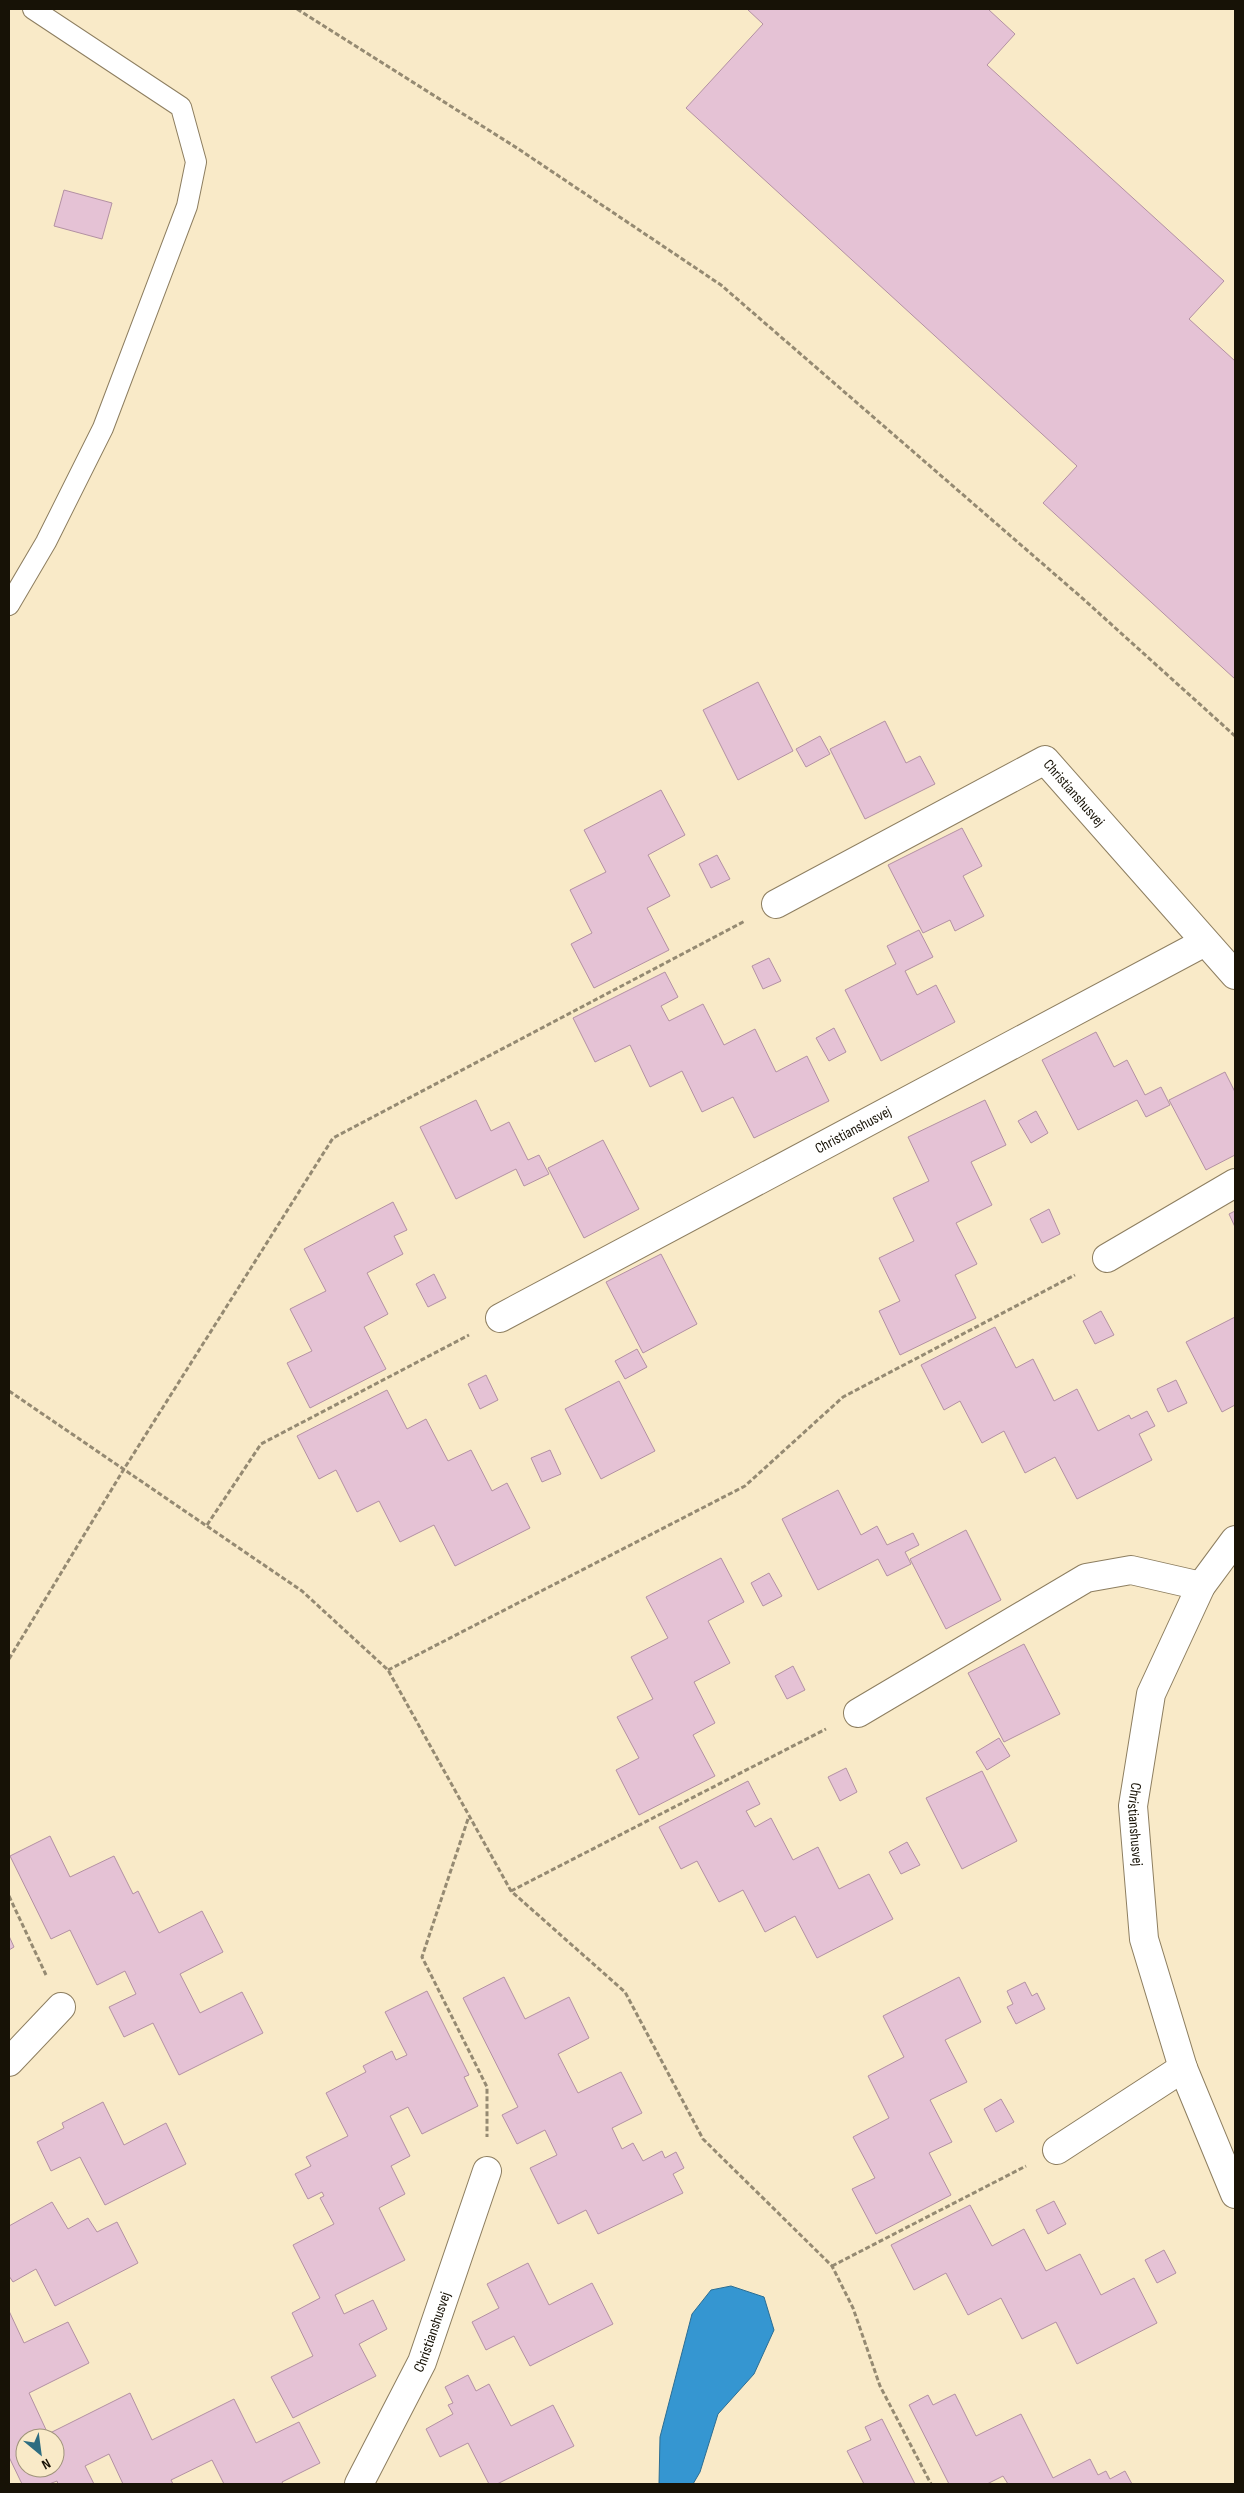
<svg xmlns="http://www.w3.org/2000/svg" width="1244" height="2493" font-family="'Sofia Sans Condensed',sans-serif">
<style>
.water{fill:#3596d1;stroke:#2c6e94}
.building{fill:#e5c2d5;stroke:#b391a3;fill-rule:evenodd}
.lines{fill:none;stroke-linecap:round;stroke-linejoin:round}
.lane-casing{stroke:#8d7e60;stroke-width:22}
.street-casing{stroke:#8d7e60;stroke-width:30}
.path{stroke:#958a72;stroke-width:3;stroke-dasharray:5 2.5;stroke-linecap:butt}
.lane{stroke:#fff;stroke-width:20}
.street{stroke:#fff;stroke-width:28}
.labels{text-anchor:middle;stroke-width:5;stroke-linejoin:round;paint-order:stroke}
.street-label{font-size:15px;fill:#171206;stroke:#f9eac8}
</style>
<rect width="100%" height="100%" fill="#f9eac8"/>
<!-- water -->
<path class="water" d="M 731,2286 L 764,2297 L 774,2330 L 754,2374 L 718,2414 L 700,2472 L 693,2484 L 659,2484 L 660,2437 L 692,2314 L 711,2290 Z"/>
<!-- building -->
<path class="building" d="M 747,9 L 988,9 L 1015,34 L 987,65 L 1224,281 L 1189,319 L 1235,361 L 1235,679 L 1043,503 L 1077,466 L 686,108 L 763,24 Z
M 64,190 L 112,203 L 102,239 L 54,226 Z
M 758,682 L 793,751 L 738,780 L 703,710 Z
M 885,721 L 906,763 L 920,756 L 935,784 L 865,819 L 830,749 Z
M 820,736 L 830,754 L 806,767 L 796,749 Z
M 661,790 L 685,835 L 648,855 L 670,896 L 647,908 L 669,950 L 594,988 L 571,944 L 592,933 L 570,890 L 606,872 L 584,830 Z
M 962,828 L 982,866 L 963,876 L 984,916 L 955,931 L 950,920 L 923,933 L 888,865 Z
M 717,855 L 730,879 L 711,888 L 699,864 Z
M 919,930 L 933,957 L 905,971 L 917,995 L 936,985 L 955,1022 L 881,1061 L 845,990 L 896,964 L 887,946 Z
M 769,958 L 781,981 L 763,989 L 752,966 Z
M 665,972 L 678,997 L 661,1006 L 669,1021 L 703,1004 L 724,1045 L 755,1029 L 776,1072 L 807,1056 L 829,1101 L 754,1138 L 733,1097 L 702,1112 L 682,1071 L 650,1087 L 630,1045 L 595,1062 L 573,1018 Z
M 834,1028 L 846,1052 L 829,1061 L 816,1038 Z
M 1096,1032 L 1114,1067 L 1127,1060 L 1145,1095 L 1161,1087 L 1170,1105 L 1146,1117 L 1137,1100 L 1078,1130 L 1042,1060 Z
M 1225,1072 L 1235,1092 L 1235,1155 L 1206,1170 L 1169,1100 Z
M 476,1100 L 491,1131 L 509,1122 L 528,1160 L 539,1155 L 549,1174 L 524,1186 L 516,1169 L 456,1199 L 420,1127 Z
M 985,1100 L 1006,1145 L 971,1162 L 992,1205 L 956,1223 L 977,1264 L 955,1275 L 976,1318 L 900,1355 L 879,1311 L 900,1301 L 879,1258 L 914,1241 L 893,1198 L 929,1181 L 908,1137 Z
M 1036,1111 L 1048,1133 L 1031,1143 L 1018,1121 Z
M 603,1140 L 639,1209 L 584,1238 L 548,1168 Z
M 393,1202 L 407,1230 L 394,1236 L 403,1254 L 367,1273 L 388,1314 L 364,1327 L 386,1369 L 310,1408 L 287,1363 L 312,1351 L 290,1309 L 326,1291 L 304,1249 Z
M 1049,1209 L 1060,1234 L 1042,1243 L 1030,1219 Z
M 1235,1211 L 1235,1227 L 1229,1214 Z
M 661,1254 L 697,1324 L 643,1353 L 606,1282 Z
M 434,1274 L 446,1298 L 428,1307 L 416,1284 Z
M 1101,1311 L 1114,1335 L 1095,1344 L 1083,1321 Z
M 1235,1317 L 1235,1405 L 1222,1412 L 1186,1342 Z
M 995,1327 L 1016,1368 L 1033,1359 L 1054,1401 L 1077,1389 L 1098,1431 L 1129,1415 L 1131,1419 L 1147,1411 L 1155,1426 L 1139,1434 L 1152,1460 L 1077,1499 L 1055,1457 L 1025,1473 L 1004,1431 L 982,1443 L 960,1401 L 944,1410 L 921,1365 Z
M 637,1349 L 647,1367 L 625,1379 L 615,1361 Z
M 486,1375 L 498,1400 L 480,1409 L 468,1384 Z
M 1176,1380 L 1187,1403 L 1168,1412 L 1157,1389 Z
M 619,1381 L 655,1451 L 601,1479 L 565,1409 Z
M 387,1390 L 407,1429 L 426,1419 L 448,1461 L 471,1450 L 492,1491 L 507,1483 L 530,1528 L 455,1566 L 434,1525 L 400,1542 L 379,1501 L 357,1512 L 336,1470 L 319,1479 L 297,1436 Z
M 550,1450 L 561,1474 L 542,1482 L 531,1458 Z
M 838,1490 L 861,1535 L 877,1526 L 887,1545 L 913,1533 L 919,1545 L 905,1552 L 911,1564 L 887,1576 L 878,1559 L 818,1590 L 782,1519 Z
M 966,1530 L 1001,1600 L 946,1629 L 910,1559 Z
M 721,1558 L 744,1602 L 708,1621 L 730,1663 L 694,1682 L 715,1723 L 693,1735 L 715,1776 L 639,1815 L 616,1770 L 639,1758 L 617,1717 L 653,1699 L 631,1657 L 668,1638 L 646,1597 Z
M 769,1573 L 782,1596 L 763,1606 L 751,1583 Z
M 1024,1644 L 1060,1714 L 1004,1742 L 968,1673 Z
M 793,1666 L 805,1690 L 787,1699 L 775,1676 Z
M 999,1738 L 1010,1756 L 987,1770 L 976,1752 Z
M 846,1768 L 857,1792 L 840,1801 L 828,1777 Z
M 982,1771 L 1017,1841 L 962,1869 L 926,1798 Z
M 748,1781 L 760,1804 L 746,1811 L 755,1827 L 771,1818 L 793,1860 L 818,1847 L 839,1889 L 869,1874 L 893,1919 L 817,1958 L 795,1916 L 765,1932 L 743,1890 L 719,1902 L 697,1861 L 681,1869 L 659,1827 Z
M 50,1836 L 70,1877 L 114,1856 L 133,1894 L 138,1891 L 159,1933 L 202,1911 L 223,1952 L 180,1974 L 200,2013 L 242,1992 L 263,2033 L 179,2075 L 153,2023 L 124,2037 L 109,2007 L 136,1994 L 125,1971 L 97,1985 L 70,1930 L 51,1939 L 10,1856 Z
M 907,1842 L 920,1865 L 901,1874 L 889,1852 Z
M 9,1936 L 14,1947 L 9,1950 Z
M 504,1977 L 525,2019 L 569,1997 L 589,2038 L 558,2054 L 578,2093 L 621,2072 L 642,2113 L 612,2128 L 622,2149 L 633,2143 L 643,2161 L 662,2151 L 665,2158 L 676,2152 L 684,2168 L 673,2174 L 683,2193 L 598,2234 L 586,2210 L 558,2224 L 530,2168 L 557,2155 L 545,2130 L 517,2144 L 502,2115 L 518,2107 L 463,1998 Z
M 959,1977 L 981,2022 L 945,2040 L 967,2082 L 930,2100 L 952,2142 L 929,2153 L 951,2195 L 876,2234 L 852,2189 L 875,2178 L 853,2137 L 889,2118 L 868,2076 L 904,2057 L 883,2016 Z
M 1025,1982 L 1032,1996 L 1037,1993 L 1045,2009 L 1016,2024 L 1007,2007 L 1013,2004 L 1007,1991 Z
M 427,1991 L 469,2075 L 464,2077 L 478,2106 L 422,2134 L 408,2107 L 390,2116 L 410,2156 L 391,2166 L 405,2194 L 379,2208 L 405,2260 L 335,2295 L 344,2314 L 373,2300 L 387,2329 L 359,2344 L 376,2376 L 293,2418 L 271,2377 L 313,2356 L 292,2313 L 320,2298 L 293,2245 L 334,2224 L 320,2198 L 324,2196 L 322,2192 L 308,2199 L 295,2174 L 311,2166 L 306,2157 L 348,2136 L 326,2093 L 366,2072 L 363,2066 L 392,2051 L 396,2060 L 407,2055 L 385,2012 Z
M 1001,2099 L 1014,2122 L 996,2132 L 984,2109 Z
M 103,2102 L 124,2145 L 166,2123 L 186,2164 L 105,2205 L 80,2157 L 51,2171 L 37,2142 L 64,2128 L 62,2123 Z
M 1054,2201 L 1066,2224 L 1048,2234 L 1036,2210 Z
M 52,2202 L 68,2229 L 88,2218 L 97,2232 L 117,2222 L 138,2263 L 55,2306 L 36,2269 L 13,2282 L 9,2276 L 9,2226 Z
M 970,2205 L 992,2246 L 1024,2229 L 1046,2271 L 1080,2254 L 1101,2295 L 1134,2278 L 1157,2323 L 1077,2364 L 1056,2322 L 1022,2339 L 1001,2298 L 968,2315 L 946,2273 L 914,2290 L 891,2245 Z
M 1164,2250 L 1176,2273 L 1157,2283 L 1145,2260 Z
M 528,2263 L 549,2305 L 592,2283 L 613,2324 L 530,2366 L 514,2336 L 486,2350 L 472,2322 L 499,2308 L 487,2284 Z
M 9,2311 L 24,2343 L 68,2322 L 89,2363 L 29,2393 L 48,2434 L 130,2393 L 152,2440 L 234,2399 L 256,2443 L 299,2422 L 320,2463 L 282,2482 L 283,2484 L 224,2484 L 212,2460 L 171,2480 L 173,2484 L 123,2484 L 109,2454 L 85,2466 L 94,2484 L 58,2484 L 57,2481 L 49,2484 L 22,2484 L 9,2457 ZM 25,2438 L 55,2438 L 55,2468 L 25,2468 Z
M 468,2375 L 476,2391 L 489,2384 L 511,2426 L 553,2405 L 574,2446 L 497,2484 L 489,2484 L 468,2443 L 440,2457 L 426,2429 L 453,2414 L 448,2405 L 453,2403 L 445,2387 Z
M 955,2394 L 976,2436 L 1021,2414 L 1053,2478 L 1090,2459 L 1098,2475 L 1106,2471 L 1110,2479 L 1125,2471 L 1132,2484 L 1008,2484 L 1003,2476 L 987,2484 L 949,2484 L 909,2405 L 928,2395 L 933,2405 Z
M 882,2419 L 915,2484 L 864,2484 L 847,2451 L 871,2440 L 865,2427 Z"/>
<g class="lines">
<!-- lane casing -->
<g class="lane-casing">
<path id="lane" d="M 9,605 L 46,542 L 103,428 L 187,206 L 196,162 L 181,107 L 33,9"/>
</g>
<!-- street casing -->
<g class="street-casing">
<g id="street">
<path id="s1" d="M 776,904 L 1045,760 L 1235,975"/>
<path d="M 1107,1258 L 1235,1183"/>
<path id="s2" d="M 500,1318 L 1205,942"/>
<path id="s3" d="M 1235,1540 L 1201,1586 L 1151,1694 L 1133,1806 L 1144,1939 L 1183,2068 L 1235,2194"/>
<path d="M 858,1713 L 1086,1578 L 1131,1570 L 1201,1586"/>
<path d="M 9,2062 L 61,2007"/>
<path d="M 1057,2150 L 1183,2068"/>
<path id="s4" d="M 359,2484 L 422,2362 L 487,2171"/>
</g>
</g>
<!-- path -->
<path class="path" d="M 297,9 L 517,148 L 721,285 L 1081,597 L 1235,736
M 9,1391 L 302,1591 L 388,1670 L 511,1891 L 625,1992 L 703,2139 L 832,2266 L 853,2308 L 880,2386 L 931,2484
M 207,1525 L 261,1444 L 469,1335
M 9,1659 L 124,1469 L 333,1138 L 745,921
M 388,1670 L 745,1486 L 843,1397 L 1075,1275
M 468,1819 L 422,1957 L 487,2087 L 487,2137
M 511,1891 L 826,1729
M 9,1896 L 46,1975
M 832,2266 L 1026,2166"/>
<!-- lane -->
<use href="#lane" class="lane"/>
<!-- street -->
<use href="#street" class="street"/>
</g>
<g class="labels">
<!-- street labels -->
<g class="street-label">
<text dy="5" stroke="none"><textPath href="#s1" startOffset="349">Christianshusvej</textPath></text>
<text dy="5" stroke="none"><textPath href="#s2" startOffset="400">Christianshusvej</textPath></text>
<text dy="5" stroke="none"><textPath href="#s3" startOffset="308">Christianshusvej</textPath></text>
<text dy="5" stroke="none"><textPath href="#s4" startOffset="169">Christianshusvej</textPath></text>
</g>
</g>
<!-- border -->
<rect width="1244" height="2493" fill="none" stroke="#171206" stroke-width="20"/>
<!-- north arrow -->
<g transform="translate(40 2453) rotate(151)"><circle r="24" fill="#f9eac8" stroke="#9f947a"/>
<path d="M0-4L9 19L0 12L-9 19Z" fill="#2d6d81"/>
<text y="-8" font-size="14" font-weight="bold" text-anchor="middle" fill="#171206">N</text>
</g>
</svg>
